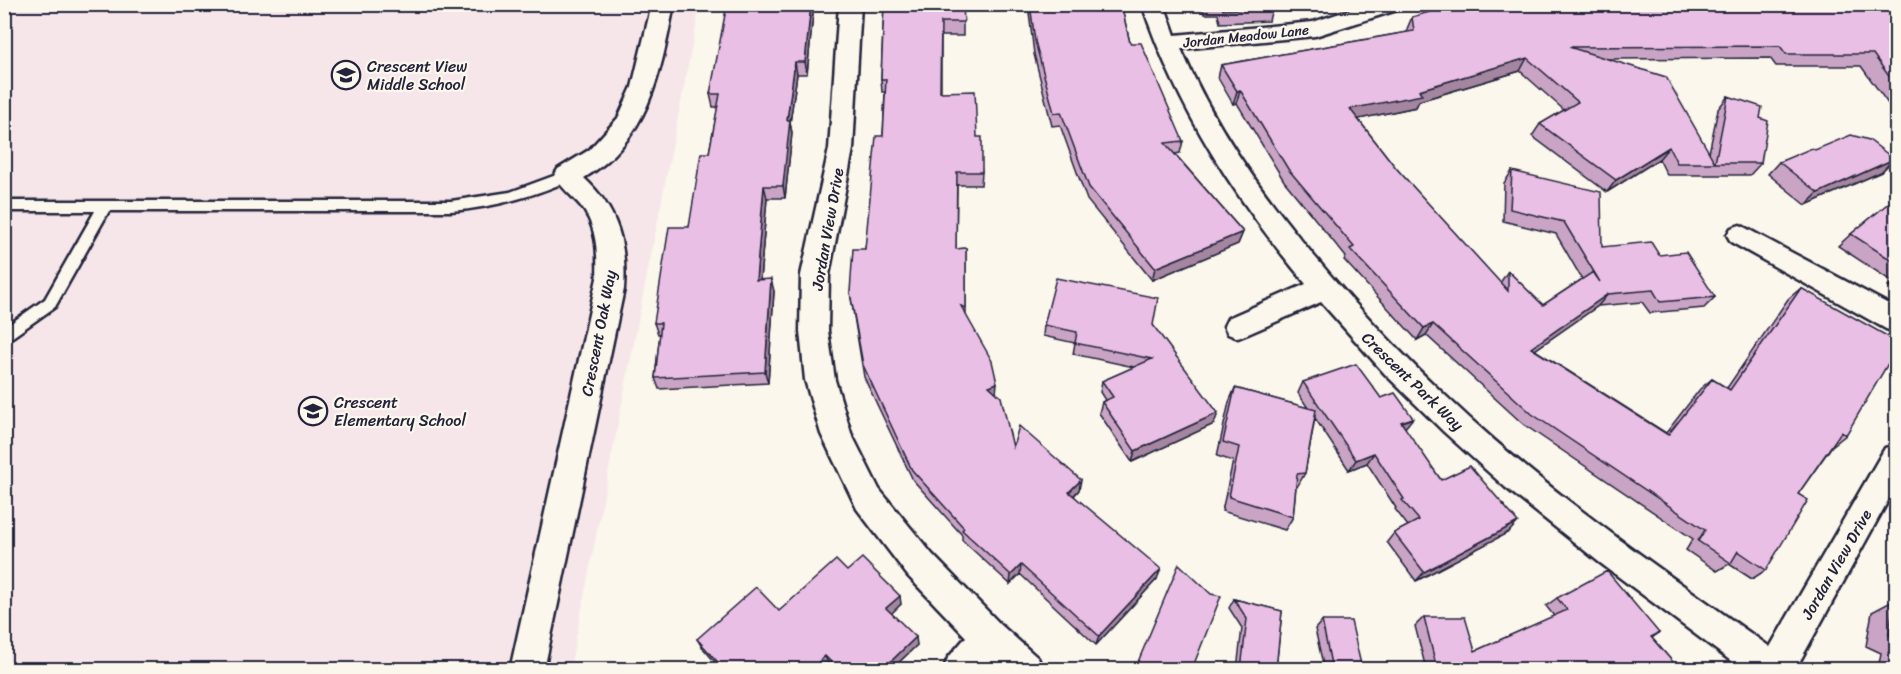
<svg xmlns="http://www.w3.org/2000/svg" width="1901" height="674" font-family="Sriracha,sans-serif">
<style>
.built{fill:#f6e6ea}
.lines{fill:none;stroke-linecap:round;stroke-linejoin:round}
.lane-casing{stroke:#22223b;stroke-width:5}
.street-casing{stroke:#22223b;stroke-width:5}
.lane{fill:#fbf7ec;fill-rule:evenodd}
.street{fill:#fbf7ec;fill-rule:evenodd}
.wall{fill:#c9a4c5;stroke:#22223b;stroke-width:1.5}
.shaded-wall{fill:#a486a0;stroke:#22223b;stroke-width:1.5}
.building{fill:#eabfe5;stroke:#22223b;stroke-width:1.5}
.labels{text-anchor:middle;stroke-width:4.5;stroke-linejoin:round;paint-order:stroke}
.far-street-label{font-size:14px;fill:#22223b;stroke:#fbf7ec}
.poi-label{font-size:16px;fill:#22223b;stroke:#fbf7ec;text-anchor:start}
.street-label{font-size:16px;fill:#22223b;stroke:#fbf7ec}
</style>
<rect width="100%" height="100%" fill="#fbf7ec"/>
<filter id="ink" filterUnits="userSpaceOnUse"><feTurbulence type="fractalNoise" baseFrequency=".0167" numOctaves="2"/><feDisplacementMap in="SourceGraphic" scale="12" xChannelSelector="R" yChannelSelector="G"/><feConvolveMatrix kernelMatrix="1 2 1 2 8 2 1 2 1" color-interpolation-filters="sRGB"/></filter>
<g filter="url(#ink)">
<!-- built -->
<path class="built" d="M 4,5 L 700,5 L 570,669 L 5,669 Z"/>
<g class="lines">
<!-- lane casing -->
<g class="lane-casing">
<path id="lane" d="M 567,171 L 574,176 L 572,179 C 533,197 494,207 451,211 L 109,211 L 55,307 L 4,343 L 4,328 L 45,299 L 95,211 L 4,211 L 4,201 L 451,201 L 510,192 Z"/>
</g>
<!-- street casing -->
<g class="street-casing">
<path id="street" d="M 652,4 L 674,4 C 661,72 649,140 584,178 C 618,209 627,245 624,289 L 544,670 L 510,670 L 597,278 C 598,252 597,225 580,205 C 571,195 561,187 554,176 L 558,169 L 589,150 L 618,118 L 632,87 Z
M 839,4 L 861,4 L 853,149 L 829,275 L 828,331 L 835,380 L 851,433 L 879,489 L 932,554 L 1001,625 L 1038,658 L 1043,670 L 1000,670 L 990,661 L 983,670 L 943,670 L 948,658 L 966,637 L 908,576 L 857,509 L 821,434 L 805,380 L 800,331 L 801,275 L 829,149 Z
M 1142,4 L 1164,4 L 1175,35 L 1313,22 L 1367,4 L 1403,4 L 1400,9 L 1315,36 L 1181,49 C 1213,124 1259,189 1310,251 C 1366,319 1428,382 1494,440 C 1581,515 1676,580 1770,647 L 1885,448 L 1896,445 L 1896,486 L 1795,670 L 1743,670 L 1599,562 L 1505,487 L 1444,432 L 1385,374 L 1321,302 L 1248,334 L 1238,338 L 1228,334 L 1224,326 L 1228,318 L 1306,284 C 1236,200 1177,109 1142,4 Z
M 1740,225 L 1896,308 L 1896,332 L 1886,329 L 1731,242 L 1727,235 L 1731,228 Z"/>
</g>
<!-- lane -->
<use href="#lane" class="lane"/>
<!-- street -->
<use href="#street" class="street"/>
</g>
<!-- wall -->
<path class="wall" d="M 814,4 L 807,74 L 797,74 L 790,123 L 792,133 L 785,198 L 767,198 L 760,280 L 774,291 L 768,383 L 659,389 L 655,378 L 660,334 L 658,334 L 654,323 L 689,227 L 709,153 L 718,107 L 713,107 L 710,94 Z
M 884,4 L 963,4 L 963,36 L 941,36 L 941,92 L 977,137 L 982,172 L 981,185 L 957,185 L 956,249 L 966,248 L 966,316 L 996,393 L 1013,447 L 1079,490 L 1074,496 L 1157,579 L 1096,645 L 1020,574 L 1010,584 L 962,540 L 962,535 L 913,480 L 864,377 L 850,292 L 865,249 L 883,136 L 885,92 L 882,92 L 881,79 Z
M 1028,4 L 1121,4 L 1130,43 L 1183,141 L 1180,153 L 1175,154 L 1243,232 L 1238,244 L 1152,280 L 1087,200 L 1060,125 L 1052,126 L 1034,54 Z
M 1201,4 L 1271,4 L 1272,8 L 1269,21 L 1220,23 L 1218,14 L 1204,14 Z
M 1896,4 L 1896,115 L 1861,66 L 1776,66 L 1770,58 L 1609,59 L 1709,153 L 1718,109 L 1728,96 L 1760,118 L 1761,163 L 1750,175 L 1667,175 L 1659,159 L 1607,192 L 1532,136 L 1540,124 L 1564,110 L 1520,71 L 1419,101 L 1416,107 L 1358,119 L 1396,168 L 1500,283 L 1508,271 L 1543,305 L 1582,279 L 1556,234 L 1503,221 L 1504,183 L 1512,171 L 1602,247 L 1659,255 L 1715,297 L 1704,308 L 1650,313 L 1642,302 L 1598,306 L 1535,350 L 1666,433 L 1700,389 L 1712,379 L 1727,388 L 1788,299 L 1801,288 L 1846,435 L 1832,446 L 1798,494 L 1766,570 L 1752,579 L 1729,564 L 1717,571 L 1686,550 L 1693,539 L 1523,424 L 1426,335 L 1417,340 L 1344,260 L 1346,257 L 1284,181 L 1237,103 L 1233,104 L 1218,78 L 1221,65 L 1407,32 L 1407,29 L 1412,17 Z
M 1815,150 L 1894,159 L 1881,172 L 1806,205 L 1768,174 L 1779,162 Z
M 1896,197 L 1896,292 L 1888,286 L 1893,282 L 1838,246 L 1851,234 Z
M 1044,325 L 1153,325 L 1214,424 L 1132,462 L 1099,413 L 1102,402 L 1105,400 L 1100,392 L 1102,381 L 1134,367 L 1073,354 L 1075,343 L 1043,336 Z
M 1303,382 L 1381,398 L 1405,429 L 1441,480 L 1509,532 L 1416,581 L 1387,542 L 1394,533 L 1408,526 L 1395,509 L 1396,508 L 1367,463 L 1349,470 L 1315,418 L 1305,473 L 1297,487 L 1296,487 L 1293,517 L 1285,530 L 1222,511 L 1233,461 L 1217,456 L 1229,402 L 1235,388 L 1308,408 L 1298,393 Z
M 847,571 L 901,604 L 891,613 L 917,645 L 892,669 L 833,669 L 828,663 L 821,669 L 721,669 L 702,647 L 697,639 L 779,611 Z
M 1896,584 L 1896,669 L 1878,669 L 1881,653 L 1866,646 L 1872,612 L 1893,601 Z
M 1557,598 L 1659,633 L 1652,638 L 1679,669 L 1426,669 L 1415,626 L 1424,617 L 1475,651 L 1554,616 L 1546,606 Z
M 1234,599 L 1282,611 L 1276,669 L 1237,669 L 1242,628 L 1229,608 Z
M 1322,621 L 1362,669 L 1324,669 L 1315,629 Z"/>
<!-- shaded-wall -->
<path class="shaded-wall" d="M 811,4 L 814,4 L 807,74 L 805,62 Z
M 1527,58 L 1520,71 L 1419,101 L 1416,107 L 1345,122 L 1350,109 L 1419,90 Z
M 795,62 L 797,74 L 790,123 L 792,133 L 785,198 L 783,186 L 787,120 Z
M 1240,90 L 1237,103 L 1233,104 L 1237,91 Z
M 1669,147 L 1659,159 L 1607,192 L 1616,180 Z
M 1894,159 L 1881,172 L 1806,205 L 1818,193 Z
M 764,186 L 767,198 L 759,291 L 756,280 Z
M 1243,232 L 1238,244 L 1152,280 L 1155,268 Z
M 771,279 L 774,291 L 768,383 L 765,372 Z
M 1608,294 L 1598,306 L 1522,359 L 1531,348 Z
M 1433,324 L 1426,335 L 1417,340 L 1424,328 Z
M 997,383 L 996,394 L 989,386 Z
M 1218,413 L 1214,424 L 1132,462 L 1135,451 Z
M 1413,418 L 1405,428 L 1401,422 Z
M 1374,453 L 1367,463 L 1349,470 L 1356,460 Z
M 1081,480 L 1079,490 L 1067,502 L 1069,492 Z
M 1518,522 L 1509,532 L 1416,581 L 1424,572 Z
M 1021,565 L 1020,574 L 1010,584 L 1011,575 Z
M 1161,569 L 1157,579 L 1096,645 L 1099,636 Z
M 900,596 L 901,604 L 888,617 L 886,608 Z
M 916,637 L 917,645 L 892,669 L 883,669 Z
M 825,656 L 828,663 L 821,669 L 811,669 Z"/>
<!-- building -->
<path class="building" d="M 727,4 L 811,4 L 805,62 L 795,62 L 787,120 L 790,120 L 783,186 L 764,186 L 756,280 L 771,279 L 765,372 L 655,378 L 661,323 L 654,323 L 669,227 L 689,227 L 701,153 L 709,153 L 720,94 L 710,94 Z
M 884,4 L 963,4 L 964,22 L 941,22 L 940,92 L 975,91 L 977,137 L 982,137 L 982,172 L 957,172 L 956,249 L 966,248 L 966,308 L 961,306 L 992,361 L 997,383 L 989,386 L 1001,397 L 1013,447 L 1019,426 L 1081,480 L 1069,492 L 1161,569 L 1099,636 L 1021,565 L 1011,575 L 962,530 L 964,528 L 912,470 L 863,365 L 850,292 L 853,249 L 865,249 L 876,136 L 883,136 L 886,79 L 881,79 Z
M 1030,4 L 1121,4 L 1130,43 L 1141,43 L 1183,141 L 1165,143 L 1243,232 L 1155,268 L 1089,187 L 1061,112 L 1054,113 L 1035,41 Z
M 1222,4 L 1271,4 L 1272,8 L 1223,10 Z
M 1457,4 L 1896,4 L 1896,86 L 1873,54 L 1786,54 L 1780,46 L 1569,47 L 1666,77 L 1715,163 L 1677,163 L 1669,147 L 1616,180 L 1540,124 L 1578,102 L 1527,58 L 1419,90 L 1422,95 L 1350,109 L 1396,168 L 1508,291 L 1508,271 L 1543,305 L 1593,272 L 1600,282 L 1564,222 L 1510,209 L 1512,171 L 1601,192 L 1602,247 L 1651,242 L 1659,255 L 1686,252 L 1715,297 L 1660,302 L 1653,290 L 1608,294 L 1531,348 L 1668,435 L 1712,379 L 1730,390 L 1801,288 L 1896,341 L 1896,350 L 1846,435 L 1841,432 L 1798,494 L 1808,500 L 1766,570 L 1738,551 L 1731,563 L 1698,541 L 1705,530 L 1532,414 L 1433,324 L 1424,328 L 1350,249 L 1354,247 L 1288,169 L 1240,90 L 1237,91 L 1221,65 L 1414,31 L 1412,17 Z
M 1728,96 L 1762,107 L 1760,118 L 1768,121 L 1761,163 L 1715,163 Z
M 1851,135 L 1869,140 L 1894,159 L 1818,193 L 1779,162 L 1812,148 L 1815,150 Z
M 1896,197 L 1896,263 L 1851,234 Z
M 1056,278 L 1158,298 L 1153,325 L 1218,413 L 1135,451 L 1102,402 L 1113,397 L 1102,381 L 1152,359 L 1075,343 L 1077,332 L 1044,325 Z
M 1356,364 L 1381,398 L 1395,393 L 1413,418 L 1401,422 L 1441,480 L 1470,466 L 1518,522 L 1424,572 L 1394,533 L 1419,520 L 1402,500 L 1404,499 L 1374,453 L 1356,460 L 1303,382 Z
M 1235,388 L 1316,410 L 1305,473 L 1297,474 L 1293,517 L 1229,497 L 1239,447 L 1223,442 Z
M 862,558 L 900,596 L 886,608 L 916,637 L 883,669 L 838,669 L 825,656 L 811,669 L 724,669 L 697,639 L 756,587 L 779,611 L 836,560 L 847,571 Z
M 1179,564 L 1211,594 L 1221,596 L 1192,669 L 1135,669 Z
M 1607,571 L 1659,633 L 1651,637 L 1679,669 L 1437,669 L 1424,617 L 1465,617 L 1475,651 L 1567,610 L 1557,598 Z
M 1234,599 L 1282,611 L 1276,669 L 1241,669 L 1247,619 Z
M 1894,600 L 1896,601 L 1896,638 L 1889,635 Z
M 1322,621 L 1351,621 L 1362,669 L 1332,669 Z"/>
</g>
<!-- icons -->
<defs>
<g id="school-ring" transform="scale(1.5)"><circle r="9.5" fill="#fbf7ec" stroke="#22223b" stroke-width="1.5"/><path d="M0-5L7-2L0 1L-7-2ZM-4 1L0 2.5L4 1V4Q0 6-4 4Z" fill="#22223b"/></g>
</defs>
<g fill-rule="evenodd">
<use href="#school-ring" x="346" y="75"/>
<use href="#school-ring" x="313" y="411"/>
</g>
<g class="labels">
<!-- far-street labels -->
<g class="far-street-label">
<text transform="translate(1246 36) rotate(-6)" y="5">Jordan Meadow Lane</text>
</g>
<!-- poi labels -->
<g class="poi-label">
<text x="367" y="72">Crescent View<tspan x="367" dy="18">Middle School</tspan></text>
<text x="334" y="408">Crescent<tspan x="334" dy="18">Elementary School</tspan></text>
</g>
<!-- street labels -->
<g class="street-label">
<text transform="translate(827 229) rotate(-80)" y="6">Jordan View Drive</text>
<text transform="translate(598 333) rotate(-79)" y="6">Crescent Oak Way</text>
<text transform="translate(1413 381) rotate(44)" y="6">Crescent Park Way</text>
<text transform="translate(1836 564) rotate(-60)" y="6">Jordan View Drive</text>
</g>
</g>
<!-- margin -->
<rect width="1901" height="674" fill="none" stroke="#fbf7ec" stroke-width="24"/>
<rect x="12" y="12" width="1877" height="650" fill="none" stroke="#22223b" stroke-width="2" filter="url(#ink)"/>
</svg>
